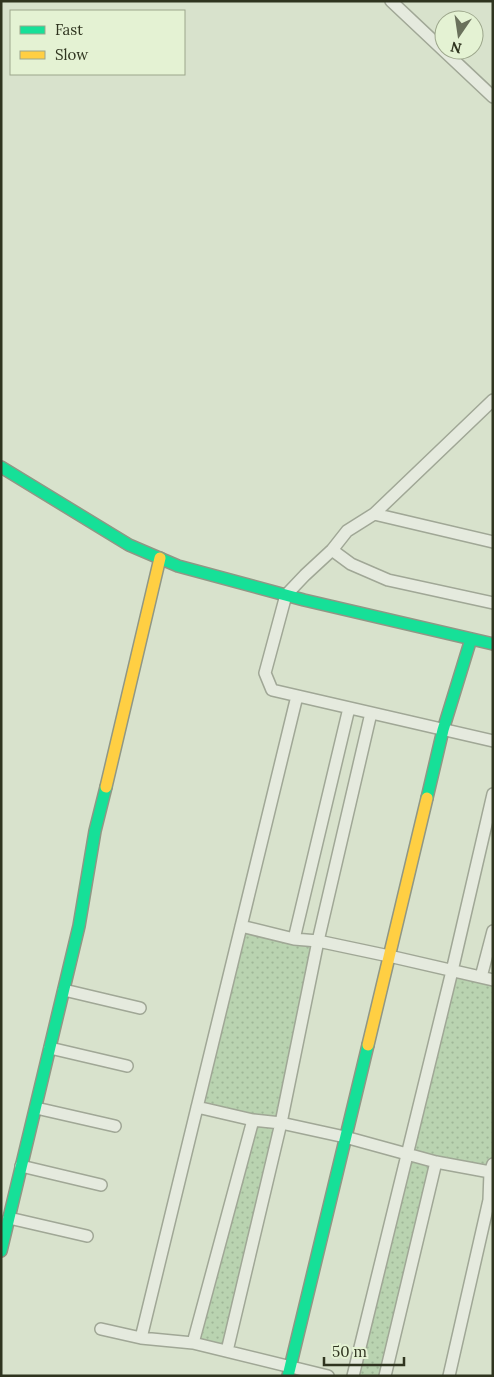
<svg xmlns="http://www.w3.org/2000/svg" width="494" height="1377" font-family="Lora,serif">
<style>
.park{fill:url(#park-dots)}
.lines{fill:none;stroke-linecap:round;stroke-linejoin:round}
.street-casing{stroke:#a0a796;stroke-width:14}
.fast-casing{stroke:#909785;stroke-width:14}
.slow-casing{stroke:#909785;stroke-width:14}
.street{stroke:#e5eade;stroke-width:11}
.fast{stroke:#16e098;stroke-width:11}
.slow{stroke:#ffcf43;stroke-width:11}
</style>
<defs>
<pattern id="park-dots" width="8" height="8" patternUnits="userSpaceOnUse" patternTransform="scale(1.25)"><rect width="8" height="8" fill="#b9d3b0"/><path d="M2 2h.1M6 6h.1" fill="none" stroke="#9fb697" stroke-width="1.8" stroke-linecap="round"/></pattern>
</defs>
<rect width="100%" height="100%" fill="#d8e2cc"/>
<!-- park -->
<path class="park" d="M 241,926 L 318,941 L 227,1351 L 193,1343 L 253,1120 L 277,1122 L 202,1101 Z
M 452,971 L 493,981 L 493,1164 L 490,1172 L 436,1162 L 385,1376 L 353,1376 Z"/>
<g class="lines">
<!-- street casing -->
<g class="street-casing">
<path id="street" d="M 391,1 L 493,97
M 493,400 L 374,514 L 347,531 L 332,550 L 305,575 L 286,595 L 265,673 L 272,690 L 493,741
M 374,514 L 493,542
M 332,550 L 351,564 L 388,580 L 493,603
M 241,926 L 294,939 L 318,941 L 389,956 L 493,980
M 294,939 L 349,708
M 481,977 L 493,931
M 64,990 L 140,1008
M 50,1048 L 127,1066
M 197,1107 L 253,1120 L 281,1123 L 345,1137 L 436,1162 L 490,1172
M 36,1108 L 115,1126
M 21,1166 L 101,1185
M 9,1218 L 87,1236
M 101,1329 L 141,1338 L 193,1343 L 328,1376
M 141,1338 L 297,696
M 193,1343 L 253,1120
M 227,1351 L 281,1123 L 318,941 L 371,713
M 353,1376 L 452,971 L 493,794
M 385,1376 L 436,1162
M 449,1376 L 489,1200 L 490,1172 L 493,1164"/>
</g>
<!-- fast casing -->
<g class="fast-casing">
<path id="fast" d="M 1,467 L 129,545 L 178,566 L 304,600 L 493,644
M 427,798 L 443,730 L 471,639
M 1,1251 L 79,926 L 95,831 L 106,787
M 288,1376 L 368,1045"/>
</g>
<!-- slow casing -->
<g class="slow-casing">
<path id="slow" d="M 106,787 L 160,558
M 368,1045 L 427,798"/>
</g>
<!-- street -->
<use href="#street" class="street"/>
<!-- fast -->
<use href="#fast" class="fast"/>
<!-- slow -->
<use href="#slow" class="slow"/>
</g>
<!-- border -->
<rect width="494" height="1377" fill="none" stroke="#2f341f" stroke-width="5"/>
<!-- legend -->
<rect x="10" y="10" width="175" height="65" fill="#e4f2d3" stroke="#9ca68b"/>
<rect x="20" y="26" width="25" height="8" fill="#16e098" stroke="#9ca68b"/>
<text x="55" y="35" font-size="15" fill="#2f341f">Fast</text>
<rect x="20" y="51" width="25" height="8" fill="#ffcf43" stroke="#9ca68b"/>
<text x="55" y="60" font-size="15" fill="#2f341f">Slow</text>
<!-- north arrow -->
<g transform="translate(459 35) rotate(193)"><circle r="24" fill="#e4f2d3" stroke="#9ca68b"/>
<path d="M0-4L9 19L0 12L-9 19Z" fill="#6a715c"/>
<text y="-8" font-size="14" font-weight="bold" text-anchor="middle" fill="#2f341f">N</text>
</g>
<!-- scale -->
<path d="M324 1357v8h80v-8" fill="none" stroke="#2f341f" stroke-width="2.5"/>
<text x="332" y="1357" font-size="15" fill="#2f341f" stroke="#e4f2d3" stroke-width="4" paint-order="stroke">50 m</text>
</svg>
